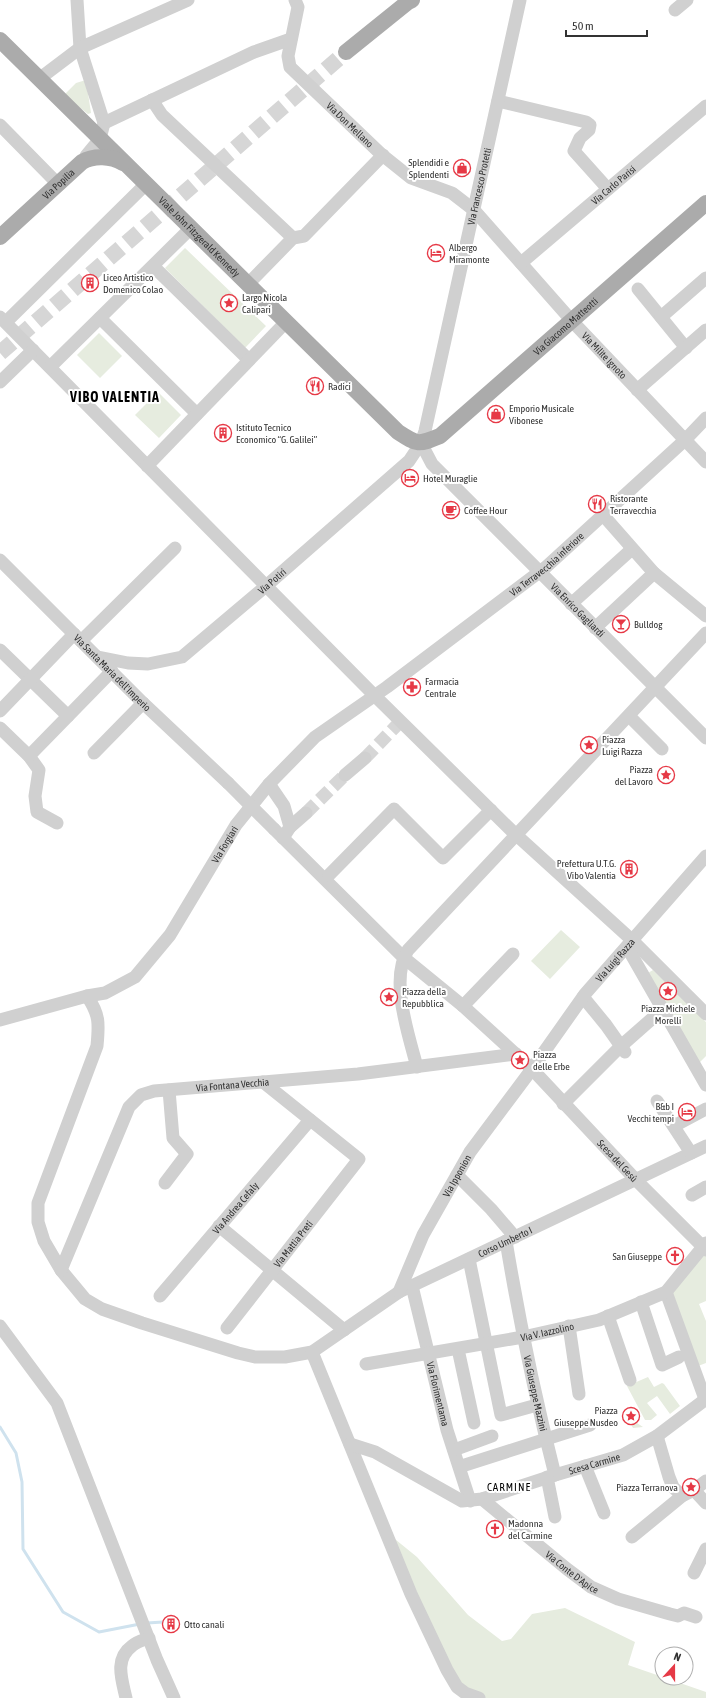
<svg xmlns="http://www.w3.org/2000/svg" width="706" height="1698" font-family="'Asap Condensed',sans-serif">
<style>
.green{fill:#e6ecdf}
.lines{fill:none;stroke-linecap:round;stroke-linejoin:round}
.stream{stroke:#cfe2ee;stroke-width:3}
.minor-tunnel{stroke:#d6d6d6;stroke-width:13;stroke-dasharray:13 6;stroke-linecap:butt}
.major-tunnel{stroke:#d6d6d6;stroke-width:16;stroke-dasharray:16 8;stroke-linecap:butt}
.minor{stroke:#d0d0d0;stroke-width:13}
.major{stroke:#ababab;stroke-width:16}
.minor-bridge{stroke:#d0d0d0;stroke-width:13}
.labels{text-anchor:middle;stroke-width:4;stroke-linejoin:round;paint-order:stroke}
.street-label{font-size:10px;fill:#333;stroke:#fff}
.poi-label{font-size:10px;fill:#333;stroke:#fff;text-anchor:start}
.neighbourhood-label{font-size:11px;letter-spacing:1px;fill:#000;stroke:#fff}
.district-label{font-size:14px;font-weight:bold;letter-spacing:1px;fill:#000;stroke:#fff}
</style>
<rect width="100%" height="100%" fill="#fff"/>
<!-- green -->
<path class="green" d="M 86,80 L 91,113 L 88,114 L 64,95 L 76,83 Z
M 185,248 L 266,326 L 245,348 L 165,268 Z
M 99,333 L 122,356 L 100,378 L 77,355 Z
M 158,392 L 181,415 L 159,438 L 135,415 Z
M 561,930 L 580,947 L 550,979 L 531,961 Z
M 653,970 L 706,1022 L 706,1056 L 699,1063 L 648,973 Z
M 703,1253 L 706,1256 L 706,1301 L 699,1304 L 706,1321 L 706,1363 L 698,1366 L 671,1291 Z
M 648,1377 L 654,1387 L 662,1383 L 664,1384 L 680,1406 L 670,1414 L 657,1396 L 647,1403 L 657,1415 L 651,1420 L 645,1420 L 627,1386 Z
M 631,1415 L 634,1421 L 643,1427 L 633,1428 L 629,1421 Z
M 385,1531 L 417,1557 L 468,1615 L 502,1641 L 511,1639 L 532,1614 L 565,1608 L 635,1642 L 628,1665 L 706,1692 L 706,1698 L 479,1698 L 465,1693 Z"/>
<g class="lines">
<!-- stream -->
<path class="stream" d="M 0,1427 L 16,1453 L 22,1482 L 23,1549 L 63,1612 L 99,1632 L 140,1624
M 147,1623 L 163,1622"/>
<!-- minor-tunnel -->
<path class="minor-tunnel" d="M 365,758 L 399,723
M 306,813 L 345,775"/>
<!-- major-tunnel -->
<path class="major-tunnel" d="M 0,353 L 346,52"/>
<!-- minor -->
<g class="minor">
<path d="M 77,0 L 80,48 L 104,123 L 100,139 L 86,156"/>
<path id="s1" d="M 295,0 L 298,7 L 288,56 L 290,67 L 381,154 L 411,178 L 452,193 L 474,210 L 572,321 L 706,462"/>
<path d="M 675,10 L 687,0"/>
<path d="M 39,79 L 80,48 L 188,0"/>
<path d="M 152,100 L 162,115 L 293,238"/>
<path d="M 498,101 L 586,122 L 590,125 L 589,130 L 580,138 L 574,151 L 608,189"/>
<path d="M 104,123 L 254,52 L 291,39"/>
<path d="M 0,125 L 58,184"/>
<path id="s2" d="M 521,263 L 706,106"/>
<path d="M 153,266 L 249,360"/>
<path d="M 248,284 L 293,238 L 304,236 L 383,155"/>
<path d="M 638,289 L 686,348"/>
<path d="M 0,317 L 374,695 L 513,832 L 633,941 L 706,1014"/>
<path d="M 661,317 L 706,278"/>
<path d="M 100,318 L 197,414"/>
<path d="M 6,322 L 146,184"/>
<path d="M 50,367 L 191,228"/>
<path d="M 0,382 L 33,350"/>
<path d="M 637,390 L 706,330"/>
<path id="s3" d="M 421,443 L 432,464 L 706,738"/>
<path d="M 147,466 L 286,322"/>
<path d="M 603,515 L 654,573 L 706,616"/>
<path id="s4" d="M 0,560 L 143,703 L 228,783"/>
<path d="M 571,604 L 632,549"/>
<path d="M 595,628 L 654,573"/>
<path d="M 81,641 L 175,548"/>
<path d="M 0,650 L 68,716"/>
<path id="s5" d="M 98,657 L 128,663 L 148,664 L 182,657 L 266,586 L 409,461 L 421,443 L 425,431 L 520,0"/>
<path d="M 0,711 L 74,634"/>
<path d="M 629,716 L 662,749"/>
<path d="M 0,728 L 29,756 L 39,770 L 35,796 L 37,812 L 57,823"/>
<path d="M 94,753 L 143,703"/>
<path d="M 29,756 L 112,671"/>
<path d="M 345,775 L 365,758"/>
<path d="M 269,784 L 284,806 L 290,827 L 283,838"/>
<path d="M 290,827 L 306,813"/>
<path id="s6" d="M 274,829 L 403,957 L 463,1006 L 532,1069 L 636,1180 L 706,1250"/>
<path d="M 329,875 L 394,809 L 443,858 L 491,810"/>
<path d="M 627,947 L 706,1085"/>
<path id="s7" d="M 87,996 C 100,1015 99,1024 97,1046 L 38,1203 L 38,1222 L 44,1241 L 61,1270 L 85,1299 L 102,1309 L 142,1323 L 238,1353 L 255,1357 L 285,1357 L 312,1352 L 399,1292 L 706,1146"/>
<path d="M 583,997 L 606,1025 L 625,1052"/>
<path d="M 463,1006 L 513,954"/>
<path id="s8" d="M 0,1020 L 87,996 L 105,993 L 135,977 L 170,935 L 236,825 L 269,784 L 315,737 L 387,687 L 546,567 L 685,440 L 706,418"/>
<path d="M 417,1067 C 409,1036 389,979 408,950 L 706,633"/>
<path d="M 657,1101 L 691,1153"/>
<path d="M 563,1104 L 621,1046 L 663,1009"/>
<path d="M 674,1126 L 706,1109"/>
<path d="M 457,1175 L 491,1209 L 515,1237"/>
<path d="M 165,1183 L 187,1154 L 173,1138 L 169,1090"/>
<path d="M 692,1195 L 706,1187"/>
<path d="M 219,1226 L 344,1330"/>
<path id="s9" d="M 506,1241 C 519,1319 535,1397 555,1475"/>
<path d="M 469,1259 L 501,1415 L 537,1405"/>
<path id="s10" d="M 61,1270 L 129,1107 L 141,1095 L 154,1091 L 358,1074 L 516,1054"/>
<path id="s11" d="M 412,1286 L 447,1430 L 470,1501"/>
<path id="s12" d="M 399,1292 L 423,1235 L 470,1152 L 532,1069 L 585,994 L 706,856"/>
<path d="M 666,1292 L 705,1399"/>
<path id="s13" d="M 160,1296 L 310,1120"/>
<path d="M 641,1302 L 662,1365 L 679,1357"/>
<path d="M 608,1316 L 630,1380"/>
<path d="M 0,1326 L 57,1403 L 157,1660 L 174,1698"/>
<path d="M 569,1326 L 579,1394"/>
<path id="s14" d="M 227,1328 L 359,1159 L 263,1082"/>
<path d="M 458,1349 L 474,1423"/>
<path d="M 312,1352 L 411,1594 L 447,1670 L 457,1687 L 465,1693 L 479,1698"/>
<path id="s15" d="M 366,1364 L 523,1337 L 599,1320 L 666,1292 L 706,1243"/>
<path d="M 657,1436 L 669,1477 L 673,1487 L 682,1496"/>
<path id="s16" d="M 350,1444 L 375,1452 L 462,1501 L 482,1499 L 555,1475 L 623,1455 L 657,1436 L 706,1399"/>
<path d="M 454,1450 L 492,1436"/>
<path d="M 465,1465 L 590,1425"/>
<path d="M 585,1466 L 604,1513"/>
<path d="M 547,1477 L 555,1517"/>
<path d="M 694,1490 L 706,1503"/>
<path id="s17" d="M 482,1499 L 567,1569 L 591,1587 L 618,1599 L 670,1614 L 678,1616 L 684,1613 L 696,1617"/>
<path d="M 632,1537 L 682,1496 L 694,1490 L 706,1481"/>
<path d="M 694,1573 L 706,1549"/>
<path d="M 126,1698 C 122,1680 114,1659 132,1646 C 136,1642 143,1640 149,1638"/>
</g>
<!-- major -->
<g class="major">
<path id="s18" d="M 0,40 L 398,432 C 418,445 418,445 440,436 L 706,203"/>
<path d="M 346,52 L 408,2 L 412,0"/>
<path id="s19" d="M 0,237 L 82,162 C 94,155 111,156 123,163"/>
</g>
<!-- minor-bridge -->
<path class="minor-bridge" d="M 228,783 L 274,829"/>
</g>
<!-- icons -->
<defs>
<g id="shop-ring" transform="scale(0.9)"><circle r="9.5" fill="#fff" stroke="#e63946" stroke-width="1.5"/><path d="M-5-2.5h2.3a2.7 3.5 0 0 1 5.4 0H5L5.5 6h-11ZM-1.5-2.5h3a1.5 2.3 0 0 0-3 0Z" fill="#e63946"/></g>
<g id="hotel-ring" transform="scale(0.9)"><circle r="9.5" fill="#fff" stroke="#e63946" stroke-width="1.5"/><path d="M-6-4.5h1.5V1H6V5H4.5V3h-9V5H-6ZM-4 0a1.8 1.8 0 1 1 3.6 0ZM.5 0V-2.5h3Q6-2.5 6 0Z" fill="#e63946"/></g>
<g id="building-ring" transform="scale(0.9)"><circle r="9.5" fill="#fff" stroke="#e63946" stroke-width="1.5"/><path d="M-4-6H4V6H1V3H-1V6H-4ZM-2.5-4.3h1.7v1.8h-1.7ZM.8-4.3h1.7v1.8H.8ZM-2.5-1h1.7V.8h-1.7ZM.8-1h1.7V.8H.8Z" fill="#e63946"/></g>
<g id="sight-ring" transform="scale(0.9)"><circle r="9.5" fill="#fff" stroke="#e63946" stroke-width="1.5"/><path d="M0-6L1.8-2.2L6-1.7L2.9 1.2L3.7 5.4L0 3.3L-3.7 5.4L-2.9 1.2L-6-1.7L-1.8-2.2Z" fill="#e63946"/></g>
<g id="restaurant-ring" transform="scale(0.9)"><circle r="9.5" fill="#fff" stroke="#e63946" stroke-width="1.5"/><path d="M-5-6h1v4h1v-4h1v4h1v-4h1v5L-1.5 .5V6h-2V.5L-5-1ZM5-6V6H3V1.5H1.5Q1.5-4 5-6Z" fill="#e63946"/></g>
<g id="cafe-ring" transform="scale(0.9)"><circle r="9.5" fill="#fff" stroke="#e63946" stroke-width="1.5"/><path d="M-5.5-4.5H6V0H3Q3 3.5 0 3.5H-2.5Q-5.5 3.5-5.5 0ZM3-3.2v2h1.7v-2ZM-6 4.5H4V6H-6Z" fill="#e63946"/></g>
<g id="bar-ring" transform="scale(0.9)"><circle r="9.5" fill="#fff" stroke="#e63946" stroke-width="1.5"/><path d="M-6-5H6L.8 .8V4.5H3.5V6h-7V4.5H-.8V.8Z" fill="#e63946"/></g>
<g id="pharmacy-ring" transform="scale(0.9)"><circle r="9.5" fill="#fff" stroke="#e63946" stroke-width="1.5"/><path d="M-2-6h4v4h4v4h-4v4h-4v-4h-4v-4h4Z" fill="#e63946"/></g>
<g id="church-ring" transform="scale(0.9)"><circle r="9.5" fill="#fff" stroke="#e63946" stroke-width="1.5"/><path d="M-1.2-6h2.4v3.5h3.3v2.4h-3.3V6h-2.4V-.1h-3.3v-2.4h3.3Z" fill="#e63946"/></g>
</defs>
<g fill-rule="evenodd">
<use href="#shop-ring" x="462" y="168"/>
<use href="#hotel-ring" x="436" y="253"/>
<use href="#building-ring" x="90" y="283"/>
<use href="#sight-ring" x="229" y="303"/>
<use href="#restaurant-ring" x="315" y="386"/>
<use href="#shop-ring" x="496" y="414"/>
<use href="#building-ring" x="223" y="433"/>
<use href="#hotel-ring" x="410" y="478"/>
<use href="#restaurant-ring" x="597" y="504"/>
<use href="#cafe-ring" x="451" y="510"/>
<use href="#bar-ring" x="621" y="624"/>
<use href="#pharmacy-ring" x="412" y="687"/>
<use href="#sight-ring" x="589" y="745"/>
<use href="#sight-ring" x="666" y="775"/>
<use href="#building-ring" x="629" y="869"/>
<use href="#sight-ring" x="668" y="991"/>
<use href="#sight-ring" x="389" y="997"/>
<use href="#sight-ring" x="520" y="1060"/>
<use href="#hotel-ring" x="687" y="1112"/>
<use href="#church-ring" x="675" y="1256"/>
<use href="#sight-ring" x="631" y="1416"/>
<use href="#sight-ring" x="691" y="1487"/>
<use href="#church-ring" x="495" y="1529"/>
<use href="#building-ring" x="171" y="1624"/>
</g>
<g class="labels">
<!-- street labels -->
<g class="street-label">
<text dy="4" stroke="none"><textPath href="#s1" startOffset="152">Via Don Mellano</textPath></text>
<text dy="4" stroke="none"><textPath href="#s19" startOffset="79">Via Popilia</textPath></text>
<text dy="4" stroke="none"><textPath href="#s2" startOffset="121">Via Carlo Parisi</textPath></text>
<text dy="4" stroke="none"><textPath href="#s5" startOffset="670">Via Francesco Protetti</textPath></text>
<text dy="4" stroke="none"><textPath href="#s18" startOffset="280">Viale John Fitzgerald Kennedy</textPath></text>
<text dy="4" stroke="none"><textPath href="#s18" startOffset="771">Via Giacomo Matteotti</textPath></text>
<text dy="4" stroke="none"><textPath href="#s1" startOffset="500">Via Milite Ignoto</textPath></text>
<text dy="4" stroke="none"><textPath href="#s8" startOffset="733">Via Terravecchia inferiore</textPath></text>
<text dy="4" stroke="none"><textPath href="#s5" startOffset="203">Via Potiri</textPath></text>
<text dy="4" stroke="none"><textPath href="#s3" startOffset="230">Via Enrico Gagliardi</textPath></text>
<text dy="4" stroke="none"><textPath href="#s4" startOffset="159">Via Santa Maria dell'Imperio</textPath></text>
<text dy="4" stroke="none"><textPath href="#s8" startOffset="303">Via Forgiari</textPath></text>
<text dy="4" stroke="none"><textPath href="#s12" startOffset="398">Via Luigi Razza</textPath></text>
<text dy="4" stroke="none"><textPath href="#s10" startOffset="286">Via Fontana Vecchia</textPath></text>
<text dy="4" stroke="none"><textPath href="#s6" startOffset="478">Scesa del Gesù</textPath></text>
<text dy="4" stroke="none"><textPath href="#s12" startOffset="130">Via Ipponion</textPath></text>
<text dy="4" stroke="none"><textPath href="#s13" startOffset="116">Via Andrea Cefaly</textPath></text>
<text dy="4" stroke="none"><textPath href="#s7" startOffset="791">Corso Umberto I</textPath></text>
<text dy="4" stroke="none"><textPath href="#s14" startOffset="107">Via Mattia Preti</textPath></text>
<text dy="4" stroke="none"><textPath href="#s15" startOffset="184">Via V. Iazzolino</textPath></text>
<text dy="4" stroke="none"><textPath href="#s9" startOffset="155">Via Giuseppe Mazzini</textPath></text>
<text dy="4" stroke="none"><textPath href="#s11" startOffset="111">Via Florimentama</textPath></text>
<text dy="4" stroke="none"><textPath href="#s16" startOffset="264">Scesa Carmine</textPath></text>
<text dy="4" stroke="none"><textPath href="#s17" startOffset="116">Via Conte D'Apice</textPath></text>
</g>
<!-- poi labels -->
<g class="poi-label">
<text x="449" y="166" text-anchor="end">Splendidi e<tspan x="449" dy="12">Splendenti</tspan></text>
<text x="449" y="251">Albergo<tspan x="449" dy="12">Miramonte</tspan></text>
<text x="103" y="281">Liceo Artistico<tspan x="103" dy="12">Domenico Colao</tspan></text>
<text x="242" y="301">Largo Nicola<tspan x="242" dy="12">Calipari</tspan></text>
<text x="328" y="390">Radici</text>
<text x="509" y="412">Emporio Musicale<tspan x="509" dy="12">Vibonese</tspan></text>
<text x="236" y="431">Istituto Tecnico<tspan x="236" dy="12">Economico “G. Galilei”</tspan></text>
<text x="423" y="482">Hotel Muraglie</text>
<text x="610" y="502">Ristorante<tspan x="610" dy="12">Terravecchia</tspan></text>
<text x="464" y="514">Coffee Hour</text>
<text x="634" y="628">Bulldog</text>
<text x="425" y="685">Farmacia<tspan x="425" dy="12">Centrale</tspan></text>
<text x="602" y="743">Piazza<tspan x="602" dy="12">Luigi Razza</tspan></text>
<text x="653" y="773" text-anchor="end">Piazza<tspan x="653" dy="12">del Lavoro</tspan></text>
<text x="616" y="867" text-anchor="end">Prefettura U.T.G.<tspan x="616" dy="12">Vibo Valentia</tspan></text>
<text x="402" y="995">Piazza della<tspan x="402" dy="12">Repubblica</tspan></text>
<text x="668" y="1012" text-anchor="middle">Piazza Michele<tspan x="668" dy="12">Morelli</tspan></text>
<text x="533" y="1058">Piazza<tspan x="533" dy="12">delle Erbe</tspan></text>
<text x="674" y="1110" text-anchor="end">B&amp;b I<tspan x="674" dy="12">Vecchi tempi</tspan></text>
<text x="662" y="1260" text-anchor="end">San Giuseppe</text>
<text x="618" y="1414" text-anchor="end">Piazza<tspan x="618" dy="12">Giuseppe Nusdeo</tspan></text>
<text x="678" y="1491" text-anchor="end">Piazza Terranova</text>
<text x="508" y="1527">Madonna<tspan x="508" dy="12">del Carmine</tspan></text>
<text x="184" y="1628">Otto canali</text>
</g>
<!-- neighbourhood labels -->
<g class="neighbourhood-label">
<text x="509" y="1491">CARMINE</text>
</g>
<!-- district labels -->
<g class="district-label">
<text x="115" y="402">VIBO VALENTIA</text>
</g>
</g>
<!-- north arrow -->
<g transform="translate(674 1666) rotate(21)"><circle r="19" fill="#ffffff" stroke="#adadad"/>
<path d="M0-3L7 15L0 10L-7 15Z" fill="#e63946"/>
<text y="-6" font-size="11" font-weight="bold" text-anchor="middle" fill="#333333">N</text>
</g>
<!-- scale -->
<path d="M566 30v6h81v-6" fill="none" stroke="#333333" stroke-width="2"/>
<text x="572" y="30" font-size="12" fill="#333333" stroke="#ffffff" stroke-width="3" paint-order="stroke">50 m</text>
</svg>
